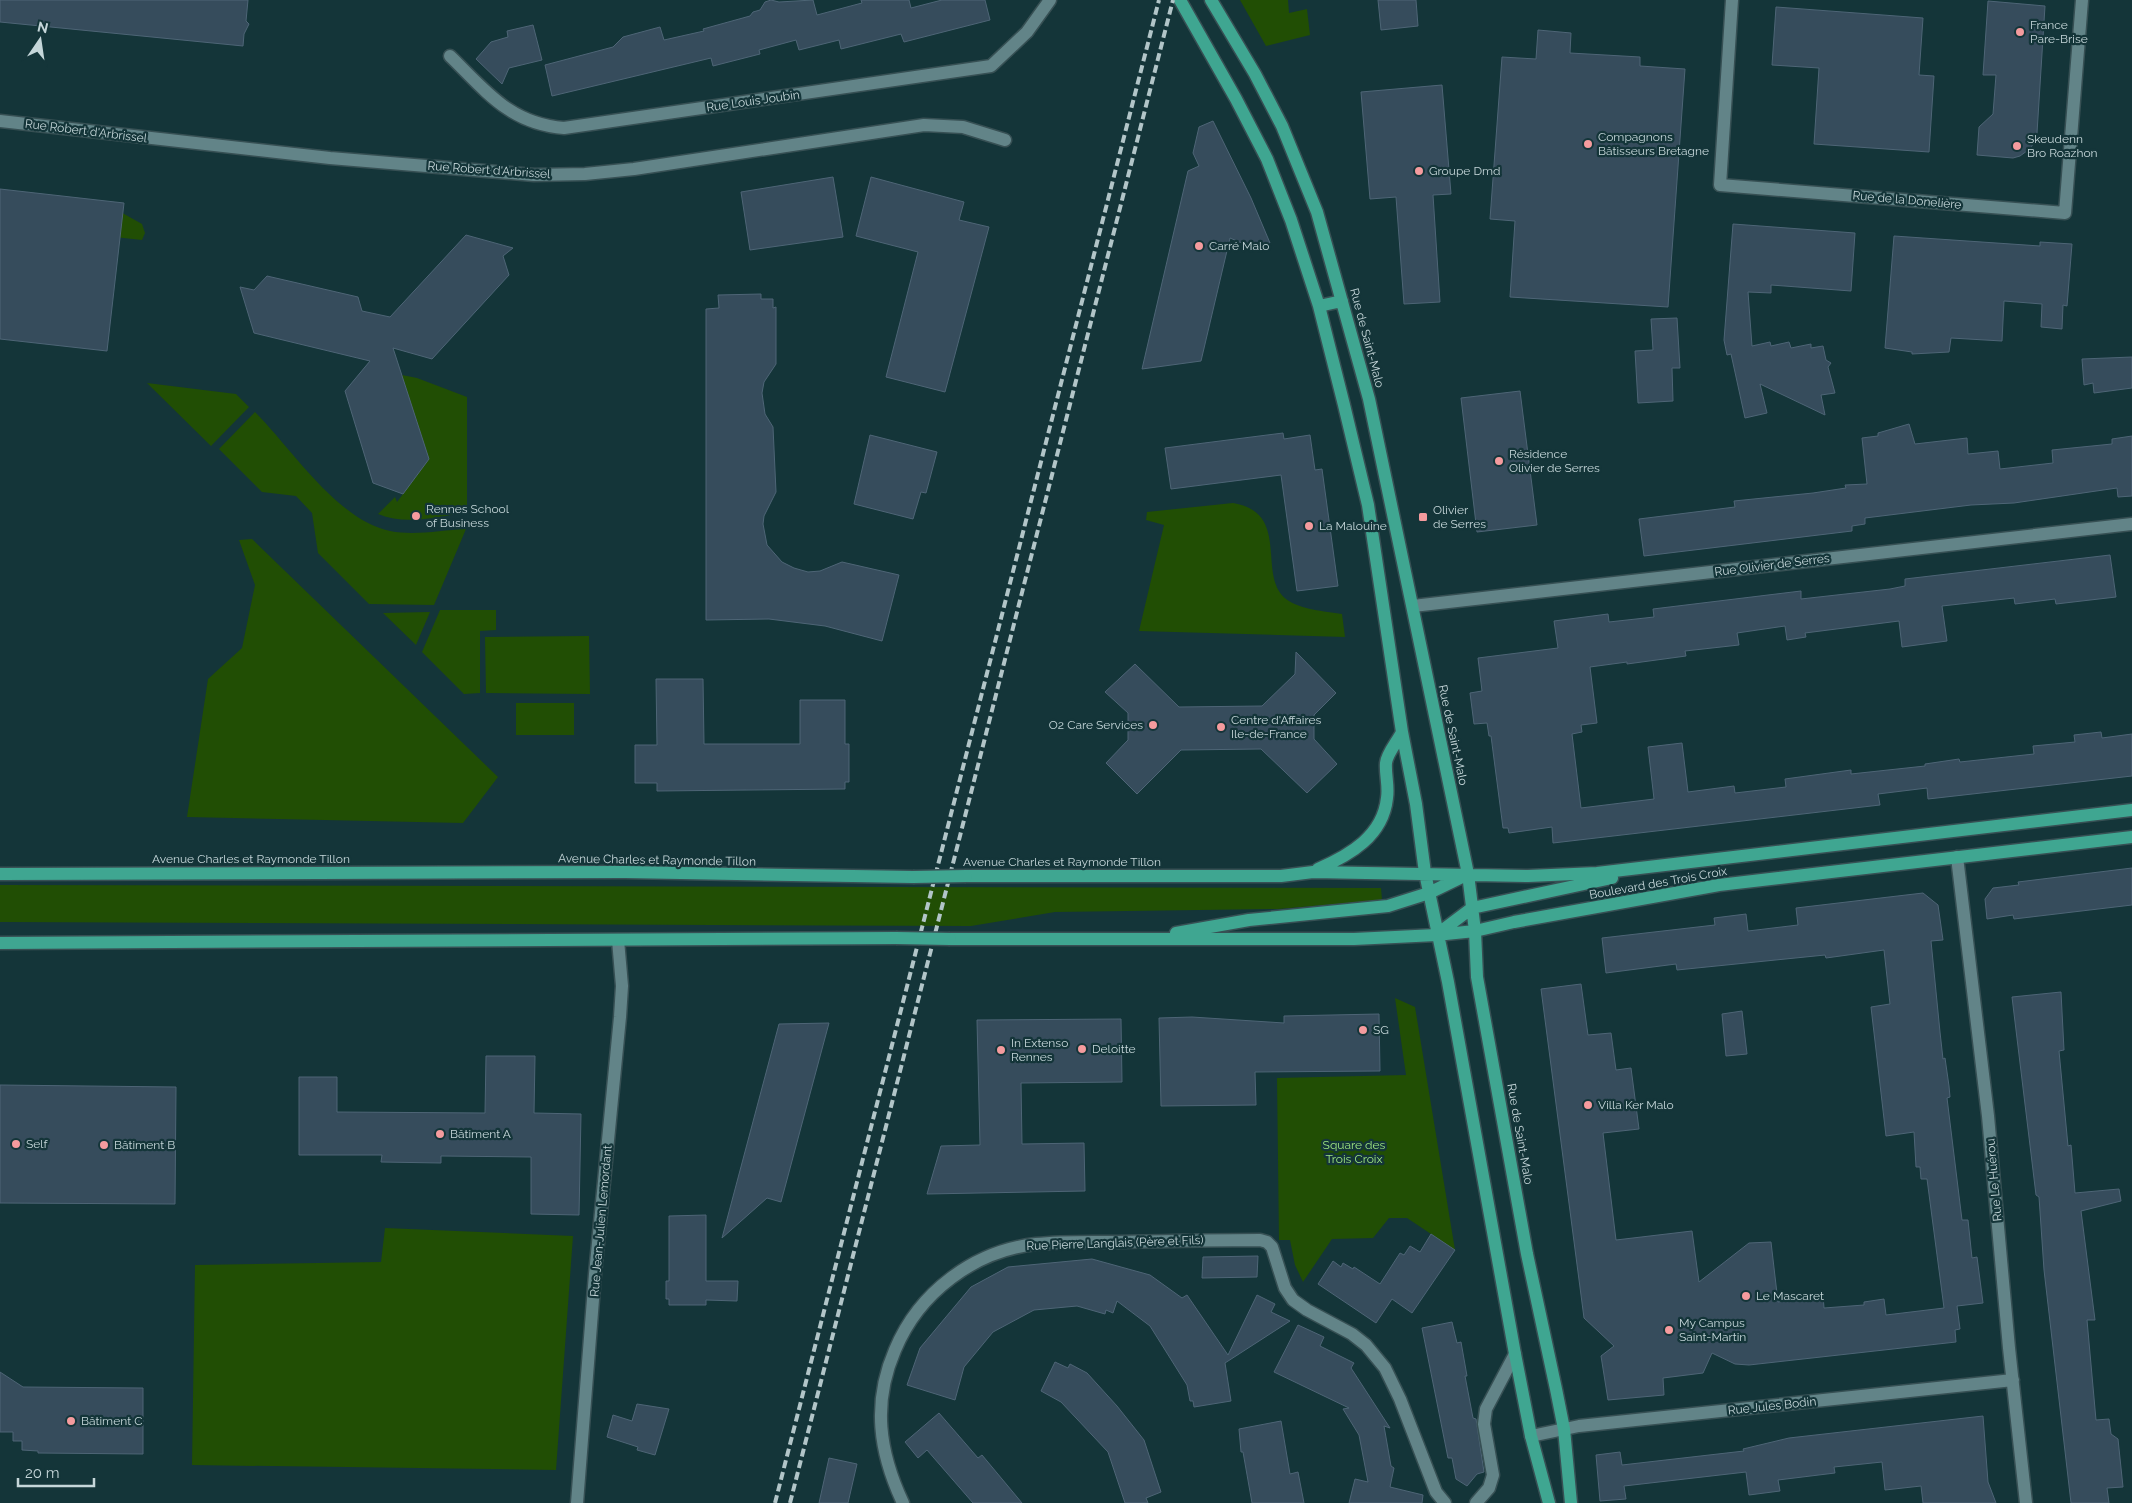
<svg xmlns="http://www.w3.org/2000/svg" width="2132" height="1503" font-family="Raleway,sans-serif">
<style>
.green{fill:#214e04}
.building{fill:#364c5c;stroke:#4e6576}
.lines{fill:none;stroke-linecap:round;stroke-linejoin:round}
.street-casing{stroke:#375054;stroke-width:15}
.primary-casing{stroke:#375054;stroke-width:15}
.street{stroke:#628488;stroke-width:12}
.primary{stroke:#3fa691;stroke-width:12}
.rail{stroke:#b2c5c8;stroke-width:4;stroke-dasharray:8 4;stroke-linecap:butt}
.primary-bridge-casing{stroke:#375054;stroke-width:15;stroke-linecap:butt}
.primary-bridge{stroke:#3fa691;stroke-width:12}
.poi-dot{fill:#f59b9e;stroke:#143539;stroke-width:2}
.labels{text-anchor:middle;stroke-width:4.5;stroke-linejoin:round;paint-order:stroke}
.poi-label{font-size:12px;fill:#c5d6d9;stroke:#143539;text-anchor:start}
.street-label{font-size:12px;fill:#c5d6d9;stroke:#143539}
.park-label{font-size:12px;fill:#9fe581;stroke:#143539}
</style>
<rect width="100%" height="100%" fill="#143539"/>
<!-- green -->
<path class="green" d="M 1240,0 L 1288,0 L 1289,13 L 1307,9 L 1310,35 L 1266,46 Z
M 117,210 L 142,224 L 145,233 L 142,240 L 105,236 Z
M 402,375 L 417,378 L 467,397 L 467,513 C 437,516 407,526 378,514 L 395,497 L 397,502 L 429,459 Z
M 147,383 L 236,394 L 249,407 L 211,446 Z
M 255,412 C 292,449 337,520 390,531 C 415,536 441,530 466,529 L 434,605 L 369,604 L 318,553 L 312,513 L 296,496 L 262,492 L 219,449 Z
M 1233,503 C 1292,513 1256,575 1286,599 C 1301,610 1324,611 1342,614 L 1345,637 L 1139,631 L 1164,525 L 1146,520 L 1147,512 Z
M 252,539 L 498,777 L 463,823 L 187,817 L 208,679 L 242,648 L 255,585 L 239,540 Z
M 440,610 L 496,610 L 496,630 L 480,631 L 480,693 L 464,694 L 422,652 Z
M 430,612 L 416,645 L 383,613 Z
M 589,636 L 590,694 L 486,693 L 485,637 Z
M 516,703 L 574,703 L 574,735 L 516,735 Z
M 0,885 L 1381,888 L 1382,900 L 1278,909 L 1055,912 L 971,926 L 0,922 Z
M 1395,998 L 1415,1007 L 1455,1250 L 1407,1218 L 1389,1218 L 1373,1238 L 1332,1239 L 1303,1282 L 1295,1265 L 1290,1240 L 1279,1240 L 1277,1078 L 1406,1075 Z
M 385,1228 L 573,1236 L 556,1470 L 192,1465 L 195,1265 L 381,1262 Z"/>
<!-- building -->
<path class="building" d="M 0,0 L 248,0 L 246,21 L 249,24 L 244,34 L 243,46 L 0,22 Z
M 771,0 L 779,2 L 813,0 L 817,15 L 862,3 L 861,0 L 909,0 L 911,8 L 942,0 L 985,0 L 990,20 L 904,42 L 901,34 L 841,49 L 839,40 L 799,50 L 796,40 L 759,50 L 760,54 L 713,66 L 711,58 L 552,96 L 545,65 L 613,47 L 623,37 L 660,27 L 664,40 L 704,31 L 703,29 L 750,16 L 753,12 L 760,10 L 765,2 Z
M 1378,0 L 1416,0 L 1418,26 L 1381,30 Z
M 1988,1 L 2045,6 L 2037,133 L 2031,148 L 2020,156 L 2013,158 L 1977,155 L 1979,127 L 1993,114 L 1996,75 L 1983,75 Z
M 1776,7 L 1923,18 L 1919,75 L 1934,76 L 1929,152 L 1814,144 L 1819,68 L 1772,65 Z
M 533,25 L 542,60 L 509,68 L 502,84 L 476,59 L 491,42 L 508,37 L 507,31 Z
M 1538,30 L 1571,33 L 1570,53 L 1640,57 L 1640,66 L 1685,69 L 1668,307 L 1510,297 L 1515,221 L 1490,219 L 1502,57 L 1536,59 Z
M 1442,85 L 1451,194 L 1433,195 L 1440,302 L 1404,304 L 1396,197 L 1370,199 L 1361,92 Z
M 1213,121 L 1251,198 L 1270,243 L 1256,249 L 1230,238 L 1201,361 L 1142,369 L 1188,171 L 1199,166 L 1193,153 L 1199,127 Z
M 833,177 L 843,237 L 750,250 L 741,192 Z
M 871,177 L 964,202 L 959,220 L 989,227 L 945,392 L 886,377 L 918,252 L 856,236 Z
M 0,189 L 124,203 L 107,351 L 0,339 Z
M 1733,224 L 1855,233 L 1851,291 L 1771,285 L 1771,293 L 1748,292 L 1752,346 L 1770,342 L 1771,346 L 1789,342 L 1791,348 L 1811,344 L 1811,348 L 1823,346 L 1826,360 L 1831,363 L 1828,367 L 1835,393 L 1821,395 L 1825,415 L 1760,384 L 1767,413 L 1745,418 L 1731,354 L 1727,355 L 1724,340 Z
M 466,235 L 513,248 L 503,256 L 509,275 L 432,359 L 393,348 L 429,459 L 403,494 L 373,483 L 345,391 L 370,361 L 254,333 L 240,287 L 254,290 L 267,276 L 358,297 L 362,311 L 390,317 Z
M 1894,236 L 2040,246 L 2040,242 L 2072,244 L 2067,306 L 2063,305 L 2062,329 L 2041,327 L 2042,304 L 2004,301 L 2002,341 L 1951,338 L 1949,352 L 1912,354 L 1912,352 L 1885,348 Z
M 761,294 L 761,299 L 773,299 L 773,308 L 776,307 L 776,364 L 764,382 L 762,393 L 765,414 L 773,427 L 776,492 L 764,516 L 763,524 L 767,545 L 782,562 L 794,568 L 808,572 L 820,571 L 842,562 L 899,575 L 882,641 L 825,626 L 769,619 L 706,620 L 706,309 L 719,308 L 718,295 Z
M 1677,318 L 1680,368 L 1672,368 L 1673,401 L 1638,403 L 1635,351 L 1653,350 L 1651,319 Z
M 2132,357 L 2132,388 L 2094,393 L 2093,383 L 2084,385 L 2082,359 Z
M 1520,391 L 1537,525 L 1477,532 L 1461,398 Z
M 1909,424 L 1915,444 L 1967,438 L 1968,454 L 1998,451 L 2000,469 L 2053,463 L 2052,450 L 2112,444 L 2112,439 L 2132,436 L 2132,496 L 2118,497 L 2117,488 L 2014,503 L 1971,505 L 1865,518 L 1865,524 L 1852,526 L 1852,531 L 1644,556 L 1639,519 L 1735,507 L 1734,501 L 1813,493 L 1846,488 L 1845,485 L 1867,484 L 1862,438 L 1878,436 L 1878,433 Z
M 1283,433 L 1284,439 L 1310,435 L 1315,470 L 1322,469 L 1338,586 L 1297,591 L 1281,475 L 1171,489 L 1165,448 Z
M 870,435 L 937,452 L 926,493 L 921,492 L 913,519 L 854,504 Z
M 2110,555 L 2116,597 L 2056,604 L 2055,599 L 2015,604 L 2014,598 L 1942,606 L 1947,641 L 1902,647 L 1899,621 L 1805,633 L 1806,637 L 1787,640 L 1785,626 L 1737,633 L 1739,645 L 1685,651 L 1686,656 L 1627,664 L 1627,662 L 1590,667 L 1597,723 L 1581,725 L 1582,732 L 1572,734 L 1581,808 L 1654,799 L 1648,747 L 1682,743 L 1688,792 L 1734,786 L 1735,793 L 1786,787 L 1785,779 L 1851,770 L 1851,774 L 1925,766 L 1925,764 L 1959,759 L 1960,762 L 2034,754 L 2033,746 L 2075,742 L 2074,735 L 2101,732 L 2102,738 L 2132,734 L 2132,776 L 1928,799 L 1927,788 L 1878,794 L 1880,805 L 1553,843 L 1552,827 L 1509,833 L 1508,828 L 1503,828 L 1491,736 L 1489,736 L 1487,723 L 1474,724 L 1470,693 L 1482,691 L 1478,658 L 1558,648 L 1554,621 L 1608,614 L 1609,622 L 1654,617 L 1653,609 L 1801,591 L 1801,599 L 1890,589 L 1905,586 L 1905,579 Z
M 1296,652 L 1336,693 L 1314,715 L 1314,739 L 1337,764 L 1307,793 L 1261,749 L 1181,750 L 1137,794 L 1106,763 L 1128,740 L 1128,713 L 1105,692 L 1135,664 L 1179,707 L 1262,706 L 1295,674 Z
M 656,679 L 703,679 L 704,744 L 800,744 L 800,700 L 845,700 L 845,744 L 849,744 L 849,782 L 845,782 L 845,789 L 657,791 L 657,783 L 635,783 L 635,745 L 657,745 Z
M 2132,868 L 2132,905 L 2014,919 L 2013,915 L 1987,919 L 1985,899 L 1993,888 L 2019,885 L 2018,882 Z
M 1923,893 L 1938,905 L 1943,940 L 1931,941 L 1940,1032 L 1943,1059 L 1945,1058 L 1949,1086 L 1950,1097 L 1947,1098 L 1962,1220 L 1968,1220 L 1972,1258 L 1977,1257 L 1983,1303 L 1957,1306 L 1960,1329 L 1955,1330 L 1956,1342 L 1749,1365 L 1735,1364 L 1712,1353 L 1703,1373 L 1663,1378 L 1664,1395 L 1608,1400 L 1601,1356 L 1614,1346 L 1584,1318 L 1541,989 L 1581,984 L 1588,1035 L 1611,1033 L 1616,1070 L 1631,1068 L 1639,1129 L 1603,1133 L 1616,1240 L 1692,1231 L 1699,1282 L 1749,1243 L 1771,1242 L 1778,1302 L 1823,1295 L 1824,1308 L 1864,1305 L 1864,1302 L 1884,1299 L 1886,1315 L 1944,1308 L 1927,1179 L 1921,1179 L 1920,1167 L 1916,1167 L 1914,1132 L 1886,1136 L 1871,1007 L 1890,1004 L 1884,950 L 1826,958 L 1825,955 L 1677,970 L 1676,964 L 1606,973 L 1602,938 L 1715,925 L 1714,918 L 1746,914 L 1748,931 L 1798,925 L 1796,908 Z
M 2061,992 L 2064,1050 L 2059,1051 L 2068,1146 L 2071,1145 L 2075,1193 L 2119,1189 L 2121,1201 L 2081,1211 L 2095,1320 L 2087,1320 L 2096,1420 L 2109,1419 L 2111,1434 L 2118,1439 L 2123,1487 L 2107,1488 L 2109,1503 L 2071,1503 L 2044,1270 L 2039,1197 L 2036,1195 L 2012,997 Z
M 1742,1011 L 1747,1054 L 1726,1056 L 1722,1014 Z
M 1379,1014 L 1380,1071 L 1255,1072 L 1256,1105 L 1161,1106 L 1159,1018 L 1192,1017 L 1284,1023 L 1284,1016 Z
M 1121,1019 L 1122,1082 L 1021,1083 L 1022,1144 L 1084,1143 L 1085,1191 L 927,1194 L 941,1146 L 980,1145 L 977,1020 Z
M 829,1023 L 781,1202 L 767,1198 L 722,1238 L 779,1024 Z
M 486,1056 L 535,1056 L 534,1113 L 581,1114 L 579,1215 L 531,1214 L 531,1157 L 441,1156 L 441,1163 L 381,1162 L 382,1155 L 299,1155 L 299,1077 L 337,1077 L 337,1112 L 485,1113 Z
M 0,1085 L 176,1087 L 175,1204 L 0,1203 Z
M 706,1215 L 706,1281 L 738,1281 L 737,1301 L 706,1300 L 706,1305 L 669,1305 L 669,1299 L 666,1299 L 666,1281 L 669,1281 L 669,1216 Z
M 1431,1234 L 1455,1250 L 1412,1313 L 1392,1299 L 1376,1323 L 1318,1284 L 1333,1261 L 1341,1267 L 1343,1263 L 1353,1269 L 1354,1267 L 1380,1284 L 1400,1253 L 1404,1255 L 1410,1246 L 1420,1252 Z
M 1258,1256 L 1257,1277 L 1202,1278 L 1203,1257 Z
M 1092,1259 L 1150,1275 L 1182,1298 L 1187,1295 L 1228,1355 L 1257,1295 L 1275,1304 L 1271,1312 L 1290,1321 L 1225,1363 L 1231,1401 L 1194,1407 L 1193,1401 L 1190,1401 L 1187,1385 L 1150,1326 L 1117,1301 L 1113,1313 L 1106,1310 L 1105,1314 L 1077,1306 L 1034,1310 L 993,1332 L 964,1367 L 955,1400 L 907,1385 L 920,1348 L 971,1287 L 1008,1267 Z
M 1452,1322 L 1457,1343 L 1461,1342 L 1467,1376 L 1465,1376 L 1473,1418 L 1476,1419 L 1484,1472 L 1477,1474 L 1467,1486 L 1456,1479 L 1452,1458 L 1448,1458 L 1422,1328 Z
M 1298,1325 L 1324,1337 L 1320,1346 L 1354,1363 L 1351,1368 L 1390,1428 L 1384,1426 L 1391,1466 L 1394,1468 L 1390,1487 L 1423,1495 L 1422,1503 L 1349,1503 L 1355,1479 L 1368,1482 L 1359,1435 L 1343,1409 L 1349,1408 L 1274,1372 Z
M 1055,1362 L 1068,1368 L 1070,1364 L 1087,1373 L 1117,1406 L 1144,1440 L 1161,1492 L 1146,1498 L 1148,1503 L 1125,1503 L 1108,1452 L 1061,1402 L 1041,1391 Z
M 0,1372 L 23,1387 L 143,1388 L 143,1454 L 38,1453 L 38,1451 L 22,1450 L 22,1441 L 13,1441 L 13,1432 L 0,1432 Z
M 637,1404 L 669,1409 L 655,1455 L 637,1450 L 638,1447 L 607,1437 L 613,1415 L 632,1421 Z
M 939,1413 L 978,1458 L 982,1455 L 1022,1503 L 973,1503 L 927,1450 L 918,1458 L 905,1442 Z
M 1983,1416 L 1988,1482 L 1996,1503 L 1923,1503 L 1921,1486 L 1885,1490 L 1882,1462 L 1834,1467 L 1835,1473 L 1778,1480 L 1780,1491 L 1749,1495 L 1746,1472 L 1624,1486 L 1626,1499 L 1600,1501 L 1596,1455 L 1620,1452 L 1622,1465 L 1744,1451 L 1743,1449 L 1789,1438 Z
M 1281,1421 L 1290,1474 L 1298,1472 L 1304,1503 L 1252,1503 L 1243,1452 L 1241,1452 L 1239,1429 Z
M 829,1458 L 857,1464 L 848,1503 L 819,1503 Z"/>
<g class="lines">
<!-- street casing -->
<g class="street-casing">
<path id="street" d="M 1732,0 L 1720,185 L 2065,213 L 2082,0
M 450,56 C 486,91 510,124 564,128 L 991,66 L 1027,32 L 1050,0
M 0,121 L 330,158 L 534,175 L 585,174 L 634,169 L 924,125 L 963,127 L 1005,140
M 1413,606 L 2132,524
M 1957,857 L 1988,1116 L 2009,1348 L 2026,1503
M 1531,1436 L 1579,1426 L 2013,1380
M 577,1503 L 595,1274 L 620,1017 L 622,986 L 618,940
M 903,1503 C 879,1452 872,1403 895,1350 C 919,1292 974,1251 1036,1244 C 1064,1241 1092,1242 1120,1242 C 1166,1241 1213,1240 1260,1240 L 1267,1242 L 1272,1247 L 1285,1288 L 1293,1300 L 1307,1310 L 1352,1334 L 1366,1345 L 1385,1368 L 1400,1399 L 1436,1492 L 1445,1503
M 1476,1503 L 1489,1488 L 1493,1475 L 1484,1424 L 1486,1409 L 1515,1354"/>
</g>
<!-- primary casing -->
<g class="primary-casing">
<path id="primary" d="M 1180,0 L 1236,99 L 1267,159 L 1291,220 L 1319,306 L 1344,405 L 1368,505 L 1402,732 L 1416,804 L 1425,873 L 1448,982 L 1515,1354 L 1531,1436 L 1549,1503
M 1211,0 L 1255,74 L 1282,126 L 1317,212 L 1369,399 L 1468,874 L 1475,931 L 1477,977 L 1527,1254 L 1556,1389 L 1564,1429 L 1571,1503
M 1319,306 L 1342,301
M 1318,869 C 1350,855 1383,836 1387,798 C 1389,786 1385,774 1386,763 C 1387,753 1398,741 1402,732
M 0,874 L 625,872 L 913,877
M 966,876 L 1281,876 L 1313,872 L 1528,876 L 1597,873 L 2132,810
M 1176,933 L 1249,920 L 1388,906 L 1429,893 L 1466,875
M 1436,935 L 1472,908 L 1612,878
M 950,939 L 1354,939 L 1436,935 L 1475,931 L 1514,922 L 1719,885 L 2132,837
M 0,943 L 896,938"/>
</g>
<!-- street -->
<use href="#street" class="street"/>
<!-- primary -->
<use href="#primary" class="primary"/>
<!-- rail -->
<path class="rail" d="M 775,1503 L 1159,0
M 790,1503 L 1173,0"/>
<!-- primary-bridge casing -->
<g class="primary-bridge-casing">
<path id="primary-bridge" d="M 913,877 L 966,876
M 896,938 L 950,939"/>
</g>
<!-- primary-bridge -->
<use href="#primary-bridge" class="primary-bridge"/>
</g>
<!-- markers -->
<g class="poi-dot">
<circle cx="2020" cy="32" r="5"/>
<circle cx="1588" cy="144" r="5"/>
<circle cx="2017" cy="146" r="5"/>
<circle cx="1419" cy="171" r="5"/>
<circle cx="1199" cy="246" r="5"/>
<circle cx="1499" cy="461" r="5"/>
<circle cx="416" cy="516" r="5"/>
<rect x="1418" y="512" width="10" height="10" rx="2.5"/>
<circle cx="1309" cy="526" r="5"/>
<circle cx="1153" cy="725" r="5"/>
<circle cx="1221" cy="727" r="5"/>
<circle cx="1363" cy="1030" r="5"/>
<circle cx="1082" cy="1049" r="5"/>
<circle cx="1001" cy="1050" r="5"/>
<circle cx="1588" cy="1105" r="5"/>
<circle cx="440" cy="1134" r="5"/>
<circle cx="16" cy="1144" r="5"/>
<circle cx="104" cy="1145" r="5"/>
<circle cx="1746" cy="1296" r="5"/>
<circle cx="1669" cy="1330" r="5"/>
<circle cx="71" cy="1421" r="5"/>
</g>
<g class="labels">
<!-- poi labels -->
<g class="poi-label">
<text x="2030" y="29">France<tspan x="2030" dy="14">Pare-Brise</tspan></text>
<text x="1598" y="141">Compagnons<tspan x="1598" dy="14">Bâtisseurs Bretagne</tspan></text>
<text x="2027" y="143">Skeudenn<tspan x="2027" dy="14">Bro Roazhon</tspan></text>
<text x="1429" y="175">Groupe Dmd</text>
<text x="1209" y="250">Carré Malo</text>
<text x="1509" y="458">Résidence<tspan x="1509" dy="14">Olivier de Serres</tspan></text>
<text x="426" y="513">Rennes School<tspan x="426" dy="14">of Business</tspan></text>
<text x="1433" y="514">Olivier<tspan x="1433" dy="14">de Serres</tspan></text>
<text x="1319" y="530">La Malouine</text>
<text x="1231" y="724">Centre d'Affaires<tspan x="1231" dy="14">Ile-de-France</tspan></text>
<text x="1143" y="729" text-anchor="end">O2 Care Services</text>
<text x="1373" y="1034">SG</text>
<text x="1011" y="1047">In Extenso<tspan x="1011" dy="14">Rennes</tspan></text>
<text x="1092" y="1053">Deloitte</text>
<text x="1598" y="1109">Villa Ker Malo</text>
<text x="450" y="1138">Bâtiment A</text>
<text x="26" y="1148">Self</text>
<text x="114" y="1149">Bâtiment B</text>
<text x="1756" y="1300">Le Mascaret</text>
<text x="1679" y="1327">My Campus<tspan x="1679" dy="14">Saint-Martin</tspan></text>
<text x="81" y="1425">Bâtiment C</text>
</g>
<!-- street labels -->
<g class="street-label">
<text transform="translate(753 101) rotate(-8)" y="4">Rue Louis Joubin</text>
<text transform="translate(86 131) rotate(7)" y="4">Rue Robert d'Arbrissel</text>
<text transform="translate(489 170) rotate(4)" y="4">Rue Robert d'Arbrissel</text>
<text transform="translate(1907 200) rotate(5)" y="4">Rue de la Donelière</text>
<text transform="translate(1367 338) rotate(75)" y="4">Rue de Saint-Malo</text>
<text transform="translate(1772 565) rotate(-7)" y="4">Rue Olivier de Serres</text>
<text transform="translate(1453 735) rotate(78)" y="4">Rue de Saint-Malo</text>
<text x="251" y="863">Avenue Charles et Raymonde Tillon</text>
<text transform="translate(657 860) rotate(1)" y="4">Avenue Charles et Raymonde Tillon</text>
<text x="1062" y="866">Avenue Charles et Raymonde Tillon</text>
<text transform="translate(1658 883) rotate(-10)" y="4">Boulevard des Trois Croix</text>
<text transform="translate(1520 1134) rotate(80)" y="4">Rue de Saint-Malo</text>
<text transform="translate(1994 1180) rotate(-95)" y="4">Rue Le Huérou</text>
<text transform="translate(601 1221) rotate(-85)" y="4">Rue Jean-Julien Lemordant</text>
<text transform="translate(1115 1243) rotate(-2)" y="4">Rue Pierre Langlais (Père et Fils)</text>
<text transform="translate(1772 1406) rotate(-6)" y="4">Rue Jules Bodin</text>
</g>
<!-- park labels -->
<g class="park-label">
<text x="1354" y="1149">Square des<tspan x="1354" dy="14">Trois Croix</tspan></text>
</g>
</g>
<!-- north arrow -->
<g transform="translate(40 40) rotate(13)" stroke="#143539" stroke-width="4" paint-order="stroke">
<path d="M0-4L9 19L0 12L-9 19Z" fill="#c5d6d9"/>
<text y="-8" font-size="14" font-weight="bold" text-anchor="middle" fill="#c5d6d9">N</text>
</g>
<!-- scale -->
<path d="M18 1478v8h76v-8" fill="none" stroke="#c5d6d9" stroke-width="2.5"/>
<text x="25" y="1478" font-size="15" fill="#c5d6d9" stroke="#143539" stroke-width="4" paint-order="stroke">20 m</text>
</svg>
